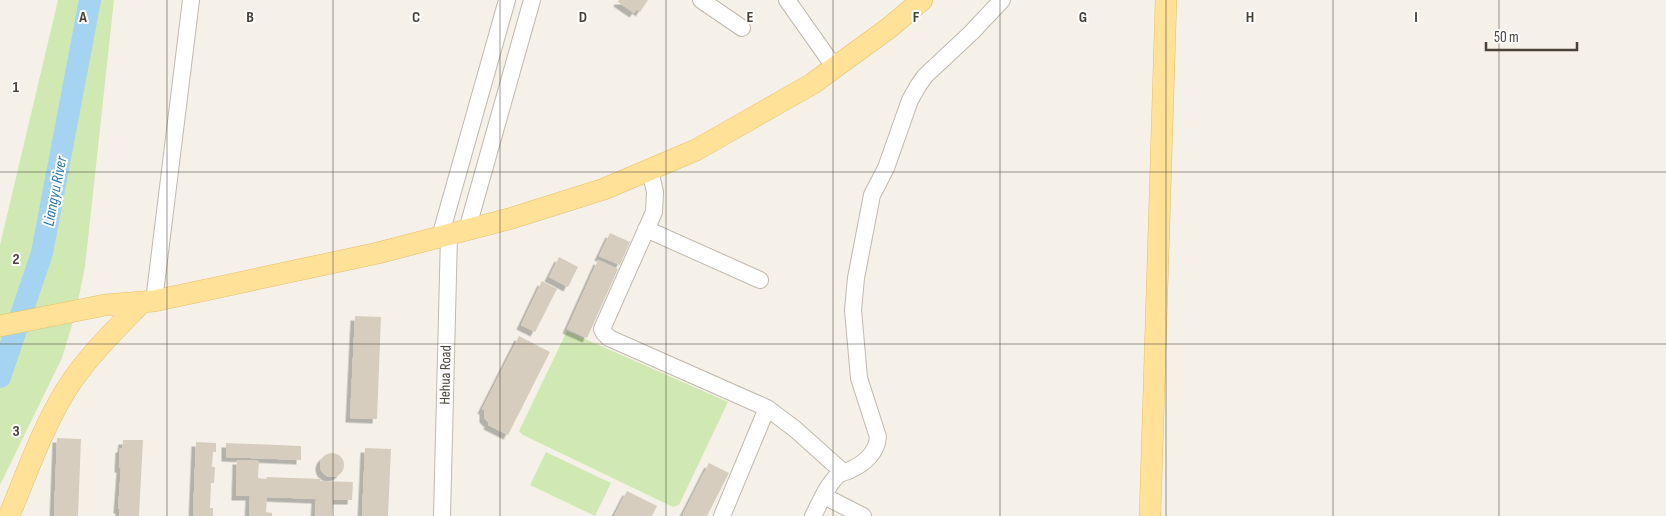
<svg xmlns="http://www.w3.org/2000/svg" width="1666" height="516" font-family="'Sofia Sans Condensed',sans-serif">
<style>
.green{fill:#d0e9b2}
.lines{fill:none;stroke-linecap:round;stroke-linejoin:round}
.river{stroke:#a5d3f2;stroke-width:22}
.building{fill:#d7cdbe;filter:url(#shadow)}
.minor-casing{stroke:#c1b9ab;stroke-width:18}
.major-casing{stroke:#e6bf66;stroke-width:22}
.minor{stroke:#fff;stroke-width:16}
.major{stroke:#ffe198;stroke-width:21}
.grid{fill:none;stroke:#494237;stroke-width:1;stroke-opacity:0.55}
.labels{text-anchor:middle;stroke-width:4;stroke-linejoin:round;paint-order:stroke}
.street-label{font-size:15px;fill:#494237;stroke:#fff}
.water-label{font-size:16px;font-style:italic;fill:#2c79b0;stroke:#fff}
.grid-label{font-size:16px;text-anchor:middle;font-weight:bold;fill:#494237;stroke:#fff;stroke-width:4;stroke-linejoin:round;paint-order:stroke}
</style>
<defs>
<filter id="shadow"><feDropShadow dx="-4.5" dy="4.5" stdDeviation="0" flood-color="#0004"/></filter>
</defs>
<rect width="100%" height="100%" fill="#f5f1e9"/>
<!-- green -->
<path class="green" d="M 58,0 L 114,0 L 85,267 L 75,315 L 62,358 L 0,485 L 0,245 Z
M 567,331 L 728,402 L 679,505 L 673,507 L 523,435 L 519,431 Z
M 546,452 L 611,483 L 595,516 L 530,485 Z"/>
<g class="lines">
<!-- river -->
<path class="river" d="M 0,377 L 42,253 L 90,0"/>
</g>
<!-- building -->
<path class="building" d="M 619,0 L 648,0 L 640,12 L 637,9 L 634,13 L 618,2 Z
M 610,233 L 630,242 L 620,265 L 599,256 Z
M 559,257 L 578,267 L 568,287 L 549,277 Z
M 598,260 L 618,269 L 587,338 L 567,329 Z
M 542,281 L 557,289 L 535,332 L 521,325 Z
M 355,316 L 381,317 L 377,419 L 350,418 Z
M 519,336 L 550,352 L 508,435 L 488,425 L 489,423 L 484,418 L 484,410 L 482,409 Z
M 57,438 L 81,439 L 78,516 L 54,516 Z
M 123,440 L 143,440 L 139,516 L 119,516 L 120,509 L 118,509 L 121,468 L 119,468 L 120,448 L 122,448 Z
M 196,442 L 216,443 L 216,452 L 213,452 L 212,467 L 215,467 L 214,483 L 211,483 L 210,508 L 213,508 L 213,516 L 193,516 Z
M 226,443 L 301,446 L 301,460 L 226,457 Z
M 365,448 L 391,449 L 388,516 L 362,516 Z
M320 465a12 12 0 1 1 24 0a12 12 0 1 1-24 0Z
M 237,460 L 259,461 L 258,478 L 266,479 L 267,477 L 321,479 L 320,481 L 353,482 L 352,500 L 333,500 L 332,516 L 315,516 L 316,499 L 267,497 L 266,512 L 272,513 L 272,516 L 249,516 L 250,496 L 236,496 Z
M 709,463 L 729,473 L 707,516 L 682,516 Z
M 627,491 L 657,506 L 652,516 L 614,516 Z"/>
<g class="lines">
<!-- minor casing -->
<g class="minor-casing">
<path id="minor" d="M 701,0 L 742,28
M 787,0 L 835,68
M 650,170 L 655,192 L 654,212 L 602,329 L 604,333 L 609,338 L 767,408 L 795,429 L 843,472
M 646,229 L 760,280
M 467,230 L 532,0
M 440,237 L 507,0
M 154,301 L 191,0
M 824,496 L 863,516
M 442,516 L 449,235
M 722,516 L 767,408
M 813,516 C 820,503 827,485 838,475 C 842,472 848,472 852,469 C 865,463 877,452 878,437 L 859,378 L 853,310 L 856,278 L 872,195 L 886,168 L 910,100 L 918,86 L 925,76 L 972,32 L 1002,0"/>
</g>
<!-- major casing -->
<g class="major-casing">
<path id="major" d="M 0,326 L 105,305 L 154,301 L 378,253 L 509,219 L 604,189 L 696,150 L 812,84 L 889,28 L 922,0
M 9,516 C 26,475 43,427 66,390 C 86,358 115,330 141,303
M 1150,516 L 1166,0"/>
</g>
<!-- minor -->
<use href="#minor" class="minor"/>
<!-- major -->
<use href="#major" class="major"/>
</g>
<!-- grid -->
<path class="grid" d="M 167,0 L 167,516M 333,0 L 333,516M 500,0 L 500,516M 666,0 L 666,516M 833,0 L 833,516M 1000,0 L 1000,516M 1166,0 L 1166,516M 1333,0 L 1333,516M 1499,0 L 1499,516M 0,172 L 1666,172M 0,344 L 1666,344"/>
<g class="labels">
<!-- street labels -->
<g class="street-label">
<text transform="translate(445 375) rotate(-89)" y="5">Hehua Road</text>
</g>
<!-- water labels -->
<g class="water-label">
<text transform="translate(54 191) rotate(-79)" y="6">Liangyu River</text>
</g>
</g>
<g class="grid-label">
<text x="83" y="22">A</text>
<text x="250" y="22">B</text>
<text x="416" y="22">C</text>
<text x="583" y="22">D</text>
<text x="750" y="22">E</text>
<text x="916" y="22">F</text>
<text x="1083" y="22">G</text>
<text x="1250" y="22">H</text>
<text x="1416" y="22">I</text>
<text x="16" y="92">1</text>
<text x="16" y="264">2</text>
<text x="16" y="436">3</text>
</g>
<!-- scale -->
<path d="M1486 42v8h91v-8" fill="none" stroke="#494237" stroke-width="2.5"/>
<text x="1494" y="42" font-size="15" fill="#494237" stroke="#ffffff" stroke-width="4" paint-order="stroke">50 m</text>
</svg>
